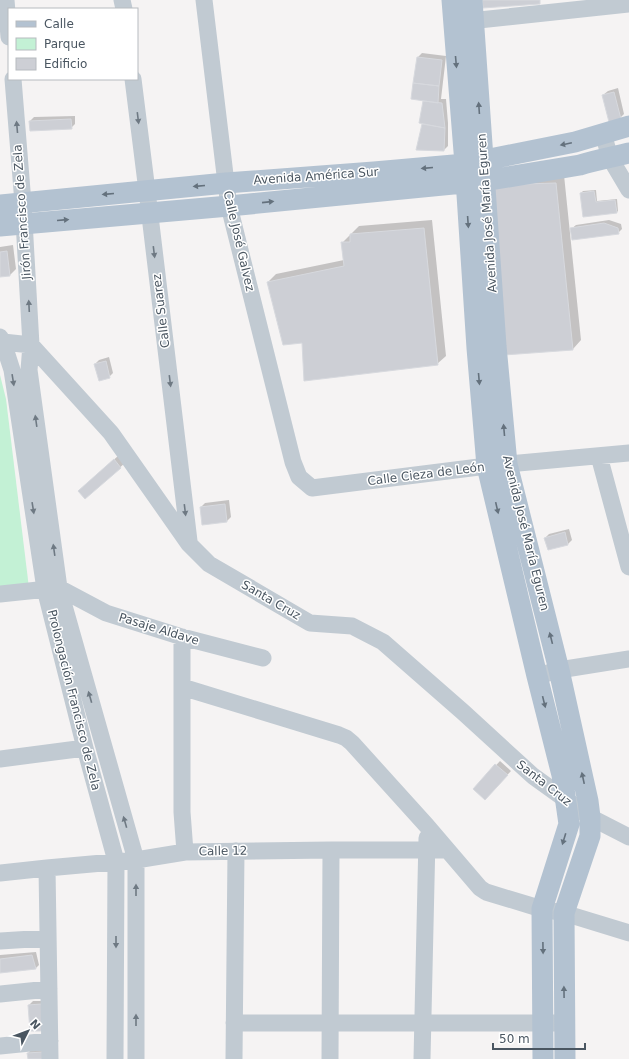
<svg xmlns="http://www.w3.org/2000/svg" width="629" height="1059" font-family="'DejaVu Sans',sans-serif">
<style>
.green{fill:#c3f1d5}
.shadow{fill:#0003}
.building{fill:#cdcfd5;stroke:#d7d9de}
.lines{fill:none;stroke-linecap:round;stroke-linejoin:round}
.minor{stroke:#c1cad2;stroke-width:17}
.major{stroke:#b3c2d1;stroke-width:21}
.oneway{fill:#64717d}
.oneway2{fill:#6e7983}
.labels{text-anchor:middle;stroke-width:3;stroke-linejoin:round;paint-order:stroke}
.street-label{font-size:12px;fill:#4a5661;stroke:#fff}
</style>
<rect width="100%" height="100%" fill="#f5f3f3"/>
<!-- green -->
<path class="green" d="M 0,375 L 6,399 L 29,588 L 0,591 Z"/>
<!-- shadow -->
<path class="shadow" d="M 422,53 L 446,56 L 441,99 L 446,99 L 448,123 L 448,146 L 444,150 L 417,149 L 423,123 L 420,122 L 425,100 L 417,58 Z
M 618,88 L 624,114 L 620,118 L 603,95 L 608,91 Z
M 75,116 L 75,124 L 71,128 L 30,121 L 34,117 Z
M 564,175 L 581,340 L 573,349 L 505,354 L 501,177 Z
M 596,190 L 597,201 L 617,199 L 618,211 L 617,212 L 584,216 L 581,193 L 583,191 Z
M 432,220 L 446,356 L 437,364 L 303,342 L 268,282 L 276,274 L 344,260 L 342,243 L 359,226 Z
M 609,220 L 621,224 L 622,229 L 618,233 L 570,230 L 576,225 Z
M 13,245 L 16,269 L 10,275 L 0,276 L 0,247 Z
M 109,357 L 113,373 L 109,377 L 95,364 L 99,360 Z
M 118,456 L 125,463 L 85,498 L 83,487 Z
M 229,500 L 231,517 L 227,521 L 201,507 L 205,503 Z
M 569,529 L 572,540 L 568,544 L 548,549 L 545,538 L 549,534 Z
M 500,761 L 511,771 L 489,795 L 474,789 Z
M 36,952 L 39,965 L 35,969 L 0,972 L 0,955 Z
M 33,1001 L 45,1001 L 49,1026 L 29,1005 Z
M 47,1048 L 47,1059 L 29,1059 L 28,1053 L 32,1049 Z"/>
<!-- building -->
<path class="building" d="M 482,0 L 540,0 L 540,4 L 483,8 Z
M 417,57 L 442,60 L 439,86 L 413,83 Z
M 413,83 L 439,86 L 438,103 L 411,99 Z
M 614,92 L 621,119 L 609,122 L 602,95 Z
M 423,101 L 442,103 L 445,128 L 419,123 Z
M 71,119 L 72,129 L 30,131 L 29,121 Z
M 422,124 L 445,128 L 444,151 L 416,150 Z
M 556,183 L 573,350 L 504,355 L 491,185 Z
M 594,191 L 596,202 L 615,200 L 617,213 L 583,217 L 580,193 Z
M 604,223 L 618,228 L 619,234 L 572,240 L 570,228 Z
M 424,228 L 438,365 L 304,381 L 302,343 L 283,345 L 267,282 L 344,266 L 341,242 L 350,242 L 350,234 Z
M 7,251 L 10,276 L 0,277 L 0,252 Z
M 106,361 L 110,378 L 99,381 L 94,364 Z
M 114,459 L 121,468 L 85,499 L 78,491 Z
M 225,504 L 227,522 L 202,525 L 200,507 Z
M 565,532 L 568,545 L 548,550 L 544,538 Z
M 495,764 L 508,775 L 485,800 L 473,789 Z
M 32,955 L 36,969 L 0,973 L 0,959 Z
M 41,1004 L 46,1031 L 30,1031 L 28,1005 Z
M 43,1052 L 43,1059 L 28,1059 L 27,1053 Z"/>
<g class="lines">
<!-- minor -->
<path class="minor" d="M 6,0 L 9,37
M 122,0 L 124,9
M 204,0 L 226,183 L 229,206 L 293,462 L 299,477 L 312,488 L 487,466 L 629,453
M 460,22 L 629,4
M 13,79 L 23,203 L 31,345 L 29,370 L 59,588 L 136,860 L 136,1059
M 133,79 L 147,191 L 189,541
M 603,133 L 610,158 L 629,190
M 0,337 L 3,342 L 12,370 L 45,589 L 85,748 L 116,861 L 115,1059
M 3,342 L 31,345 L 111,433 L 189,544 L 209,564 L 310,623 L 352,626 L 383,642 L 463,712 L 533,776 L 590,817 L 629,837
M 599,456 L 629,567
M 59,588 L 106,613 L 182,637 L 263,658
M 0,594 L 57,588
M 182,637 L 182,812 L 185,852
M 537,676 L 559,670 L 629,659
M 182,687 L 339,735 L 346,738 L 352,743 L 427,826 L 480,888 L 486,892 L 542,909 L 564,913 L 629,933
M 0,759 L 85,748
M 47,868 L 50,1059
M 0,873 L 47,868 L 136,860 L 185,852 L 331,850 L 447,850
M 0,941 L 48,938
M 0,994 L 49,989
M 234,1023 L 555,1023
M 0,1046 L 50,1041
M 234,1059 L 236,851
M 330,1059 L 331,850
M 422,1059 L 427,838"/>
<!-- major -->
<path class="major" d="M 452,0 L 465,164 L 477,348 L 487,466 L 537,676 L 562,775 L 569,824 L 542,909 L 543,1059
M 472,0 L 496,346 L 507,464 L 559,670 L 588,801 L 590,817 L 590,836 L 564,913 L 565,1059
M 0,205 L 226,183 L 374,172 L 465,164 L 575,142 L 629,126
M 0,226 L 229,206 L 484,181 L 580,165 C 596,160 613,157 629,153"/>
</g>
<!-- one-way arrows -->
<defs><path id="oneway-solid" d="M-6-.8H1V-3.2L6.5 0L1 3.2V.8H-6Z"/></defs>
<g class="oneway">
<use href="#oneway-solid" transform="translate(456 62) rotate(85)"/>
<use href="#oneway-solid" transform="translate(479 108) rotate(-94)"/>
<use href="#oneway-solid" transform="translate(566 144) rotate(168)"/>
<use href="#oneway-solid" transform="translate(427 168) rotate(175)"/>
<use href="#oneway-solid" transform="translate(199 186) rotate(175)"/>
<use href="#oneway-solid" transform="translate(108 194) rotate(175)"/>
<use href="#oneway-solid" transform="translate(268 202) rotate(-6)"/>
<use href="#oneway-solid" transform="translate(63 220) rotate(-5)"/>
<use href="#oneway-solid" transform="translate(468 222) rotate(86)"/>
<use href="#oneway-solid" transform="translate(479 379) rotate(85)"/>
<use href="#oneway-solid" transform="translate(504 430) rotate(-95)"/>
<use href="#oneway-solid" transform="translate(497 508) rotate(77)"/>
<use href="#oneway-solid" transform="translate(551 638) rotate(-104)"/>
<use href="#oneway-solid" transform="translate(544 702) rotate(76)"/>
<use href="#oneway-solid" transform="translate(583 778) rotate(-102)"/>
<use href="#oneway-solid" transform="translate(564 839) rotate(107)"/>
<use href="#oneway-solid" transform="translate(543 948) rotate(89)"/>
<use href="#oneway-solid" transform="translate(564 992) rotate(-91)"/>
</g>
<g class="oneway2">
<use href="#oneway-solid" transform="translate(138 118) rotate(83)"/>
<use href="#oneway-solid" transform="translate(17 127) rotate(-95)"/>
<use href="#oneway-solid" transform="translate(154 252) rotate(83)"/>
<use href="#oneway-solid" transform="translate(29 306) rotate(-93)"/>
<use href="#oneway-solid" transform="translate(13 380) rotate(81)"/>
<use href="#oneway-solid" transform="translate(170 381) rotate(83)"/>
<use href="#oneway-solid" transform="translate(36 421) rotate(-98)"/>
<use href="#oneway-solid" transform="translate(33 508) rotate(81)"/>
<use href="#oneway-solid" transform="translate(185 510) rotate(83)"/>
<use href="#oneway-solid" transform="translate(54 550) rotate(-98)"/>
<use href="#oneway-solid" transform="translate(90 697) rotate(-106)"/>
<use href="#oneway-solid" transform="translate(125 822) rotate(-106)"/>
<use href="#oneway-solid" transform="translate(136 890) rotate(-90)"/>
<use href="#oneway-solid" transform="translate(116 942) rotate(90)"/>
<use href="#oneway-solid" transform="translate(136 1020) rotate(-90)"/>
</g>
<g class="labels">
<!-- street labels -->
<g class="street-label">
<text transform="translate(316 176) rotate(-4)" y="4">Avenida América Sur</text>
<text transform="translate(22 212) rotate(-94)" y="4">Jirón Francisco de Zela</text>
<text transform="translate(487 213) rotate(-94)" y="4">Avenida José María Eguren</text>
<text transform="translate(239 241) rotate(77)" y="4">Calle José Galvez</text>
<text transform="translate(161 311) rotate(-97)" y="4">Calle Suarez</text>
<text transform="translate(426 474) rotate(-7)" y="4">Calle Cieza de León</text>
<text transform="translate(526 533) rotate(76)" y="4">Avenida José María Eguren</text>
<text transform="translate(271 600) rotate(30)" y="4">Santa Cruz</text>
<text transform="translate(159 629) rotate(17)" y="4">Pasaje Aldave</text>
<text transform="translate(74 700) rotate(76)" y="4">Prolongación Francisco de Zela</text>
<text transform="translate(544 783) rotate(38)" y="4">Santa Cruz</text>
<text transform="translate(223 851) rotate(-1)" y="4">Calle 12</text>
</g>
</g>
<!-- legend -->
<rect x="8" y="8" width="130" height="72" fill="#ffffff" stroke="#b7bbc0"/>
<rect x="16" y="21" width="20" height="6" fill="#b3c2d1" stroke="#b7bbc0"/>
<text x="44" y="28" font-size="12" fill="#4a5661">Calle</text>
<rect x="16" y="38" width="20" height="12" fill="#c3f1d5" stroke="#b7bbc0"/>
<text x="44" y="48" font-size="12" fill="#4a5661">Parque</text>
<rect x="16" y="58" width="20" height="12" fill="#cdcfd5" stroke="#b7bbc0"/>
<text x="44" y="68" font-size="12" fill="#4a5661">Edificio</text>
<!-- north arrow -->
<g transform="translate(28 1031) rotate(48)" stroke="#ffffff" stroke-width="3" paint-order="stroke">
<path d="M0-3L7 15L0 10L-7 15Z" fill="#4a5661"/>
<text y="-6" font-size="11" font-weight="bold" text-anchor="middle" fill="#4a5661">N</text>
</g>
<!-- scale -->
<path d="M493 1043v6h92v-6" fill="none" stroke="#4a5661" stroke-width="2"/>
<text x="499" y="1043" font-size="12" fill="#4a5661" stroke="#ffffff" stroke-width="3" paint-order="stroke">50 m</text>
</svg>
